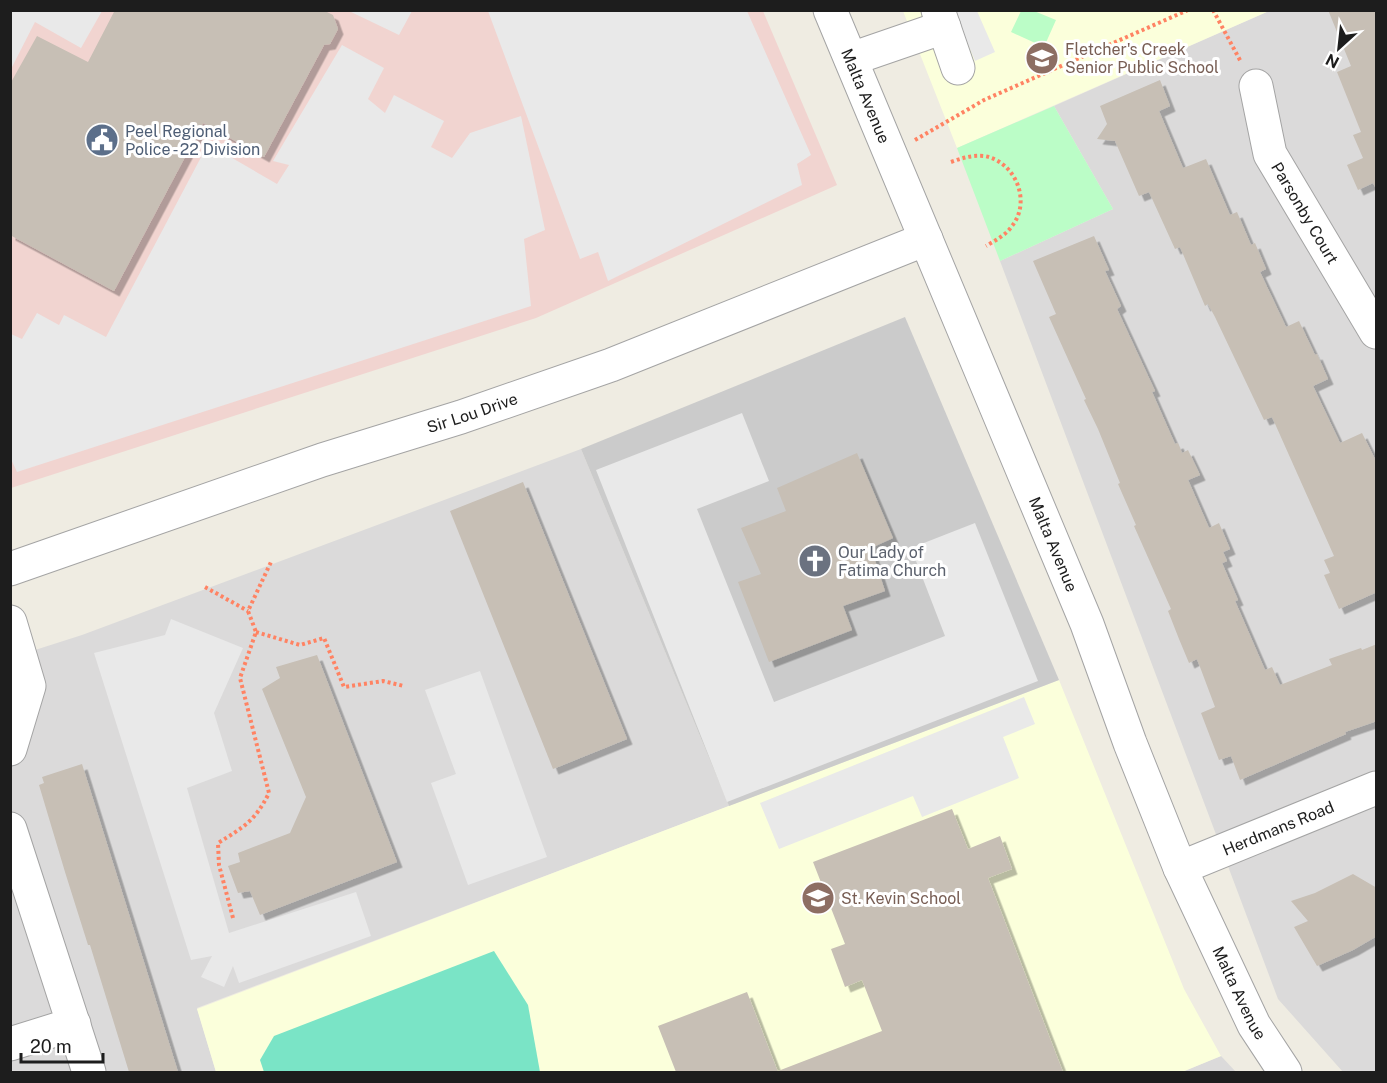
<svg xmlns="http://www.w3.org/2000/svg" width="1387" height="1083" font-family="'Public Sans',sans-serif">
<style>
.residential{fill:#dbdada}
.commercial{fill:#f1d4d0}
.education{fill:#fbffdb}
.religious{fill:#cbcbcb}
.park{fill:#bbfdc7}
.pitch{fill:#7ae4c6}
.parking{fill:#e9e9e9}
.building{fill:#c7bfb5;filter:url(#shadow)}
.lines{fill:none;stroke-linecap:round;stroke-linejoin:round}
.minor-casing{stroke:#a4a4a4;stroke-width:35}
.path{stroke:#ff8363;stroke-width:4;stroke-dasharray:3 3;stroke-linecap:butt}
.minor{stroke:#fff;stroke-width:33}
.labels{text-anchor:middle;stroke-width:6;stroke-linejoin:round;paint-order:stroke}
.education-label{font-size:16px;fill:#785e54;stroke:#fff;text-anchor:start}
.street-label{font-size:16px;fill:#1d1d1d;stroke:#fff}
.service-label{font-size:16px;fill:#4e5e75;stroke:#fff;text-anchor:start}
.worship-label{font-size:16px;fill:#5b616d;stroke:#fff;text-anchor:start}
</style>
<defs>
<filter id="shadow"><feDropShadow dx="5.5" dy="5.5" stdDeviation="0" flood-color="#0004"/></filter>
</defs>
<rect width="100%" height="100%" fill="#efece2"/>
<!-- residential -->
<path class="residential" d="M 1269,11 L 1376,11 L 1376,1072 L 1343,1072 L 1278,999 L 1000,261 L 1113,209 L 1054,106 Z
M 581,449 L 729,806 L 197,1008 L 216,1072 L 11,1072 L 10,658 L 82,635 Z
M 1221,1056 L 1236,1072 L 1182,1072 Z"/>
<!-- commercial -->
<path class="commercial" d="M 10,11 L 763,11 L 837,185 L 536,318 L 11,488 Z"/>
<!-- education -->
<path class="education" d="M 903,11 L 1269,11 L 957,148 Z
M 1059,680 L 1184,989 L 1221,1056 L 1182,1072 L 216,1072 L 197,1009 Z"/>
<!-- religious -->
<path class="religious" d="M 905,317 L 1059,680 L 729,806 L 581,449 Z"/>
<!-- park -->
<path class="park" d="M 1021,11 L 1034,11 L 1056,20 L 1044,47 L 1011,32 Z
M 1054,106 L 1113,209 L 1000,261 L 957,148 Z"/>
<!-- pitch -->
<path class="pitch" d="M 494,951 L 528,1005 L 540,1072 L 264,1072 L 260,1060 L 274,1036 Z"/>
<!-- parking -->
<path class="parking" d="M 11,10 L 102,10 L 102,11 L 81,48 L 35,22 L 11,69 Z
M 349,11 L 412,11 L 399,35 Z
M 488,11 L 747,11 L 811,155 L 797,164 L 802,185 L 608,281 L 598,252 L 580,259 Z
M 954,11 L 977,11 L 995,52 L 975,61 Z
M 342,45 L 384,68 L 368,99 L 385,113 L 394,95 L 444,121 L 431,147 L 452,158 L 470,133 L 521,116 L 545,230 L 524,239 L 531,306 L 17,472 L 10,457 L 11,334 L 22,339 L 37,313 L 59,325 L 64,315 L 106,337 L 208,144 L 277,184 L 289,165 L 273,161 Z
M 742,413 L 769,481 L 697,509 L 774,702 L 945,636 L 911,548 L 975,523 L 1038,681 L 727,802 L 596,470 Z
M 171,619 L 243,648 L 214,713 L 232,771 L 187,788 L 229,933 L 356,892 L 371,936 L 239,983 L 233,966 L 224,987 L 201,977 L 212,956 L 191,960 L 94,653 L 165,635 Z
M 480,671 L 547,857 L 468,885 L 431,783 L 456,774 L 425,690 Z
M 1024,697 L 1035,724 L 1003,737 L 1019,778 L 922,817 L 913,796 L 779,849 L 760,803 Z"/>
<!-- building -->
<path class="building" d="M 115,10 L 323,10 L 333,15 L 338,29 L 330,44 L 324,45 L 264,157 L 203,123 L 114,291 L 10,235 L 10,84 L 37,36 L 88,62 Z
M 1328,10 L 1377,10 L 1377,190 L 1373,183 L 1358,190 L 1347,165 L 1363,158 L 1353,135 L 1361,132 L 1337,72 L 1351,66 Z
M 1160,80 L 1170,106 L 1159,111 L 1183,168 L 1206,159 L 1230,215 L 1237,212 L 1251,245 L 1255,243 L 1266,269 L 1260,272 L 1286,327 L 1299,321 L 1315,355 L 1317,354 L 1328,379 L 1313,386 L 1340,443 L 1362,433 L 1377,463 L 1377,592 L 1339,609 L 1324,575 L 1330,573 L 1324,560 L 1334,556 L 1272,417 L 1264,420 L 1215,317 L 1208,304 L 1205,306 L 1180,247 L 1175,249 L 1149,192 L 1139,196 L 1115,141 L 1097,139 L 1107,124 L 1100,106 Z
M 1094,236 L 1109,270 L 1105,271 L 1121,306 L 1117,309 L 1155,391 L 1152,392 L 1175,444 L 1178,443 L 1182,453 L 1188,450 L 1200,475 L 1188,480 L 1209,528 L 1219,523 L 1230,549 L 1223,552 L 1227,561 L 1222,563 L 1238,600 L 1235,601 L 1265,670 L 1272,667 L 1280,685 L 1332,665 L 1329,659 L 1361,648 L 1362,650 L 1377,644 L 1377,721 L 1345,732 L 1346,734 L 1240,780 L 1231,756 L 1219,760 L 1201,713 L 1215,707 L 1197,659 L 1189,663 L 1179,639 L 1168,611 L 1171,609 L 1134,526 L 1136,525 L 1118,484 L 1120,483 L 1098,429 L 1084,400 L 1086,399 L 1049,317 L 1056,314 L 1033,261 Z
M 857,453 L 893,538 L 871,548 L 885,591 L 843,606 L 852,630 L 769,662 L 738,582 L 761,574 L 741,528 L 786,511 L 777,488 Z
M 523,482 L 627,739 L 553,769 L 450,511 Z
M 317,655 L 397,862 L 260,915 L 250,891 L 238,893 L 228,866 L 240,862 L 238,853 L 290,833 L 306,797 L 262,689 L 280,678 L 276,667 Z
M 82,764 L 143,959 L 178,1072 L 129,1072 L 90,945 L 88,945 L 65,872 L 39,785 L 44,783 L 42,777 Z
M 952,809 L 968,849 L 1000,836 L 1012,869 L 988,878 L 1063,1072 L 778,1072 L 778,1071 L 882,1031 L 862,980 L 845,987 L 831,949 L 845,944 L 813,862 Z
M 1353,874 L 1377,888 L 1377,936 L 1353,950 L 1317,966 L 1294,927 L 1308,921 L 1291,901 L 1315,893 Z
M 747,992 L 778,1072 L 676,1072 L 658,1026 Z"/>
<g class="lines">
<!-- minor casing -->
<g class="minor-casing">
<g id="minor">
<path id="s1" d="M 830,10 L 1087,624 L 1130,743 L 1180,868 L 1254,1025 L 1285,1072"/>
<path d="M 938,10 L 958,68"/>
<path d="M 851,59 L 944,27"/>
<path id="s2" d="M 1256,86 L 1270,154 L 1376,332"/>
<path id="s3" d="M 10,569 L 322,460 L 461,417 L 611,365 L 926,239"/>
<path d="M 10,622 L 29,686 L 10,749"/>
<path d="M 10,829 L 89,1072"/>
<path id="s4" d="M 1180,868 L 1376,788"/>
<path d="M 10,1044 L 74,1024"/>
</g>
</g>
<!-- path -->
<path class="path" d="M 1213,10 L 1241,62
M 915,140 L 984,100 L 1188,10
M 951,162 C 962,158 972,155 984,156 C 1015,161 1032,201 1012,226 C 1006,235 996,240 986,246
M 205,587 L 248,611
M 256,632 L 300,645 L 324,638 L 344,687 L 383,681 L 404,686
M 233,918 L 219,865 L 218,843 C 244,827 255,821 269,793 L 240,678 L 256,632 L 248,611 L 271,562"/>
<!-- minor -->
<use href="#minor" class="minor"/>
</g>
<!-- icons -->
<defs>
<g id="school-disc" transform="scale(1.725)"><circle r="9.5" fill="#8d6e63" stroke="#fff"/><path d="M0-5L7-2L0 1L-7-2ZM-4 1L0 2.5L4 1V4Q0 6-4 4Z" fill="#fff"/></g>
<g id="civic-disc" transform="scale(1.725)"><circle r="9.5" fill="#5c6f8a" stroke="#fff"/><path d="M-.6-6.5H3V-4.5H.6V-3L4-1V1h2V6H-6V1h2V-1L-.6-3ZM-1.2 2.5V6h2.4V2.5Z" fill="#fff"/></g>
<g id="church-disc" transform="scale(1.725)"><circle r="9.5" fill="#6b7280" stroke="#fff"/><path d="M-1.2-6h2.4v3.5h3.3v2.4h-3.3V6h-2.4V-.1h-3.3v-2.4h3.3Z" fill="#fff"/></g>
</defs>
<g fill-rule="evenodd">
<use href="#school-disc" x="1042" y="58"/>
<use href="#civic-disc" x="102" y="140"/>
<use href="#church-disc" x="815" y="561"/>
<use href="#school-disc" x="818" y="898"/>
</g>
<g class="labels">
<!-- education labels -->
<g class="education-label">
<text x="1065" y="55">Fletcher's Creek<tspan x="1065" dy="18">Senior Public School</tspan></text>
<text x="841" y="904">St. Kevin School</text>
</g>
<!-- street labels -->
<g class="street-label">
<text dy="6" stroke="none"><textPath href="#s1" startOffset="93">Malta Avenue</textPath></text>
<text dy="6" stroke="none"><textPath href="#s2" startOffset="138">Parsonby Court</textPath></text>
<text dy="6" stroke="none"><textPath href="#s3" startOffset="488">Sir Lou Drive</textPath></text>
<text dy="6" stroke="none"><textPath href="#s1" startOffset="579">Malta Avenue</textPath></text>
<text dy="6" stroke="none"><textPath href="#s4" startOffset="106">Herdmans Road</textPath></text>
<text dy="6" stroke="none"><textPath href="#s1" startOffset="1065">Malta Avenue</textPath></text>
</g>
<!-- service labels -->
<g class="service-label">
<text x="125" y="137">Peel Regional<tspan x="125" dy="18">Police - 22 Division</tspan></text>
</g>
<!-- worship labels -->
<g class="worship-label">
<text x="838" y="558">Our Lady of<tspan x="838" dy="18">Fatima Church</tspan></text>
</g>
</g>
<!-- border -->
<rect width="1387" height="1083" fill="none" stroke="#1d1d1d" stroke-width="24"/>
<!-- north arrow -->
<g transform="translate(1339 48) rotate(207)" stroke="#ffffff" stroke-width="4.5" paint-order="stroke">
<path d="M0-4.5L10 22L0 15L-10 22Z" fill="#1d1d1d"/>
<text y="-9" font-size="16" font-weight="bold" text-anchor="middle" fill="#1d1d1d">N</text>
</g>
<!-- scale -->
<path d="M21 1053v9h82v-9" fill="none" stroke="#1d1d1d" stroke-width="3"/>
<text x="30" y="1053" font-size="18" fill="#1d1d1d" stroke="#ffffff" stroke-width="4.5" paint-order="stroke">20 m</text>
</svg>
